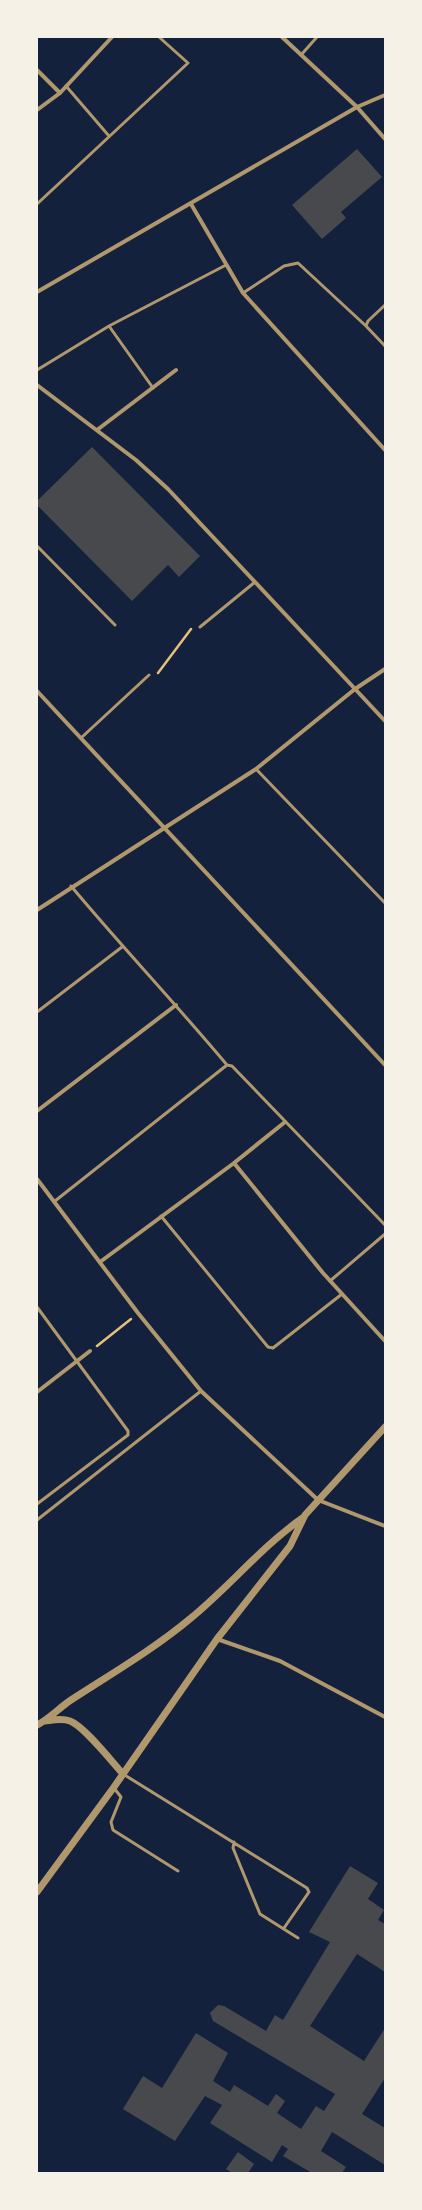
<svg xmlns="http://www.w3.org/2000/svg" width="422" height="2210" font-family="Ubuntu,sans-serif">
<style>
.building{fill:#48494c}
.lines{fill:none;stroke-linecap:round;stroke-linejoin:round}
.path{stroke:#e5c07b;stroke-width:2.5}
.service{stroke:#b1986c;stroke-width:3}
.minor{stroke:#b1986c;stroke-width:4}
.tertiary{stroke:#b1986c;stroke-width:7}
</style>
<rect width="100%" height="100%" fill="#14213d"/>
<!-- building -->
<path class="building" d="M 357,149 L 382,177 L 341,212 L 346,218 L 322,239 L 292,205 Z
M 92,447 L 200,556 L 179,577 L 168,565 L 132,601 L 37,505 L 37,501 Z
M 350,1866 L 378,1883 L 368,1899 L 384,1910 L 378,1920 L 385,1924 L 385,1972 L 357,1954 L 310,2026 L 364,2061 L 385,2028 L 385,2078 L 362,2114 L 385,2128 L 385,2165 L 332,2132 L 321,2151 L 346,2167 L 342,2173 L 312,2173 L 283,2156 L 288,2149 L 282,2145 L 272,2162 L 210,2123 L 222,2105 L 205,2096 L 175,2141 L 123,2109 L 143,2076 L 162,2088 L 196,2033 L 228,2053 L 213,2081 L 230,2092 L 234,2085 L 268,2106 L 276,2094 L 285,2101 L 277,2113 L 301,2129 L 316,2106 L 324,2111 L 335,2094 L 213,2021 L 210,2013 L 218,2005 L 224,2006 L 266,2031 L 275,2015 L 283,2020 L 330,1942 L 309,1932 Z
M 238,2152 L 254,2164 L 248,2173 L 232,2173 L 226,2169 Z"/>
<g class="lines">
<!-- path -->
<path class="path" d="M 158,673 L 191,629
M 97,1346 L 131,1319"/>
<!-- service -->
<path class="service" d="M 301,55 L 317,37
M 66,86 L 109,136
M 37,204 L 188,63 L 159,37
M 243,293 L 284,266 L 298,263 L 366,326
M 385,305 L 368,321 L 366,326 L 385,346
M 109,326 L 153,388
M 37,370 L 109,326 L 226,265
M 37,546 L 115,625
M 200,627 L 255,582
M 81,738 L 149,675
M 256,769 L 385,903
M 71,886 C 122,947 176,1004 227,1065
M 37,1012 L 122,947
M 55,1201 L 227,1065 L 232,1066 L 385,1225
M 161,1216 L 268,1347 L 273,1348 L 342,1294
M 330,1281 L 385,1234
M 37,1307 L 128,1431 L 128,1435 L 37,1504
M 37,1520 L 201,1391
M 123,1774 L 307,1888 L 309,1892 L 284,1928
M 114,1788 L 121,1797 L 111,1822 L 113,1830 L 178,1871
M 234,1842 L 233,1848 L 260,1914 L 298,1938"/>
<!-- minor -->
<path class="minor" d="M 282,37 L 357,107 L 385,139
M 37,70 L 60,93
M 37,110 L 60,93 L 112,37
M 191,204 L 243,293 L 385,450
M 37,292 L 357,107 L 385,95
M 37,385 L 136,460 L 168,489 L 385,721
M 97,430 L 176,370
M 37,691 L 385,1065
M 37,910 L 256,769 L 355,689 L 385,669
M 37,1111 L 176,1005
M 234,1163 L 323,1273 L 385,1341
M 37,1179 L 138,1313 L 201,1391 L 318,1500 L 385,1526
M 100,1262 L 234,1163 L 285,1122
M 37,1392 L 90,1351
M 217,1639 L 280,1661 L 385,1717"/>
<!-- tertiary -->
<path class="tertiary" d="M 45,1721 C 53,1720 62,1718 70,1721 C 84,1726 112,1762 123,1774
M 37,1725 C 49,1719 59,1708 71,1700 C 111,1674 154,1649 191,1618 C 230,1586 262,1546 304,1517
M 37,1892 L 114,1787 L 217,1639 L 290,1546 L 305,1515 L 385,1427"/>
</g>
<!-- border -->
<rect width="422" height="2210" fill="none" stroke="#f6f1e7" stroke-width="76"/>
</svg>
